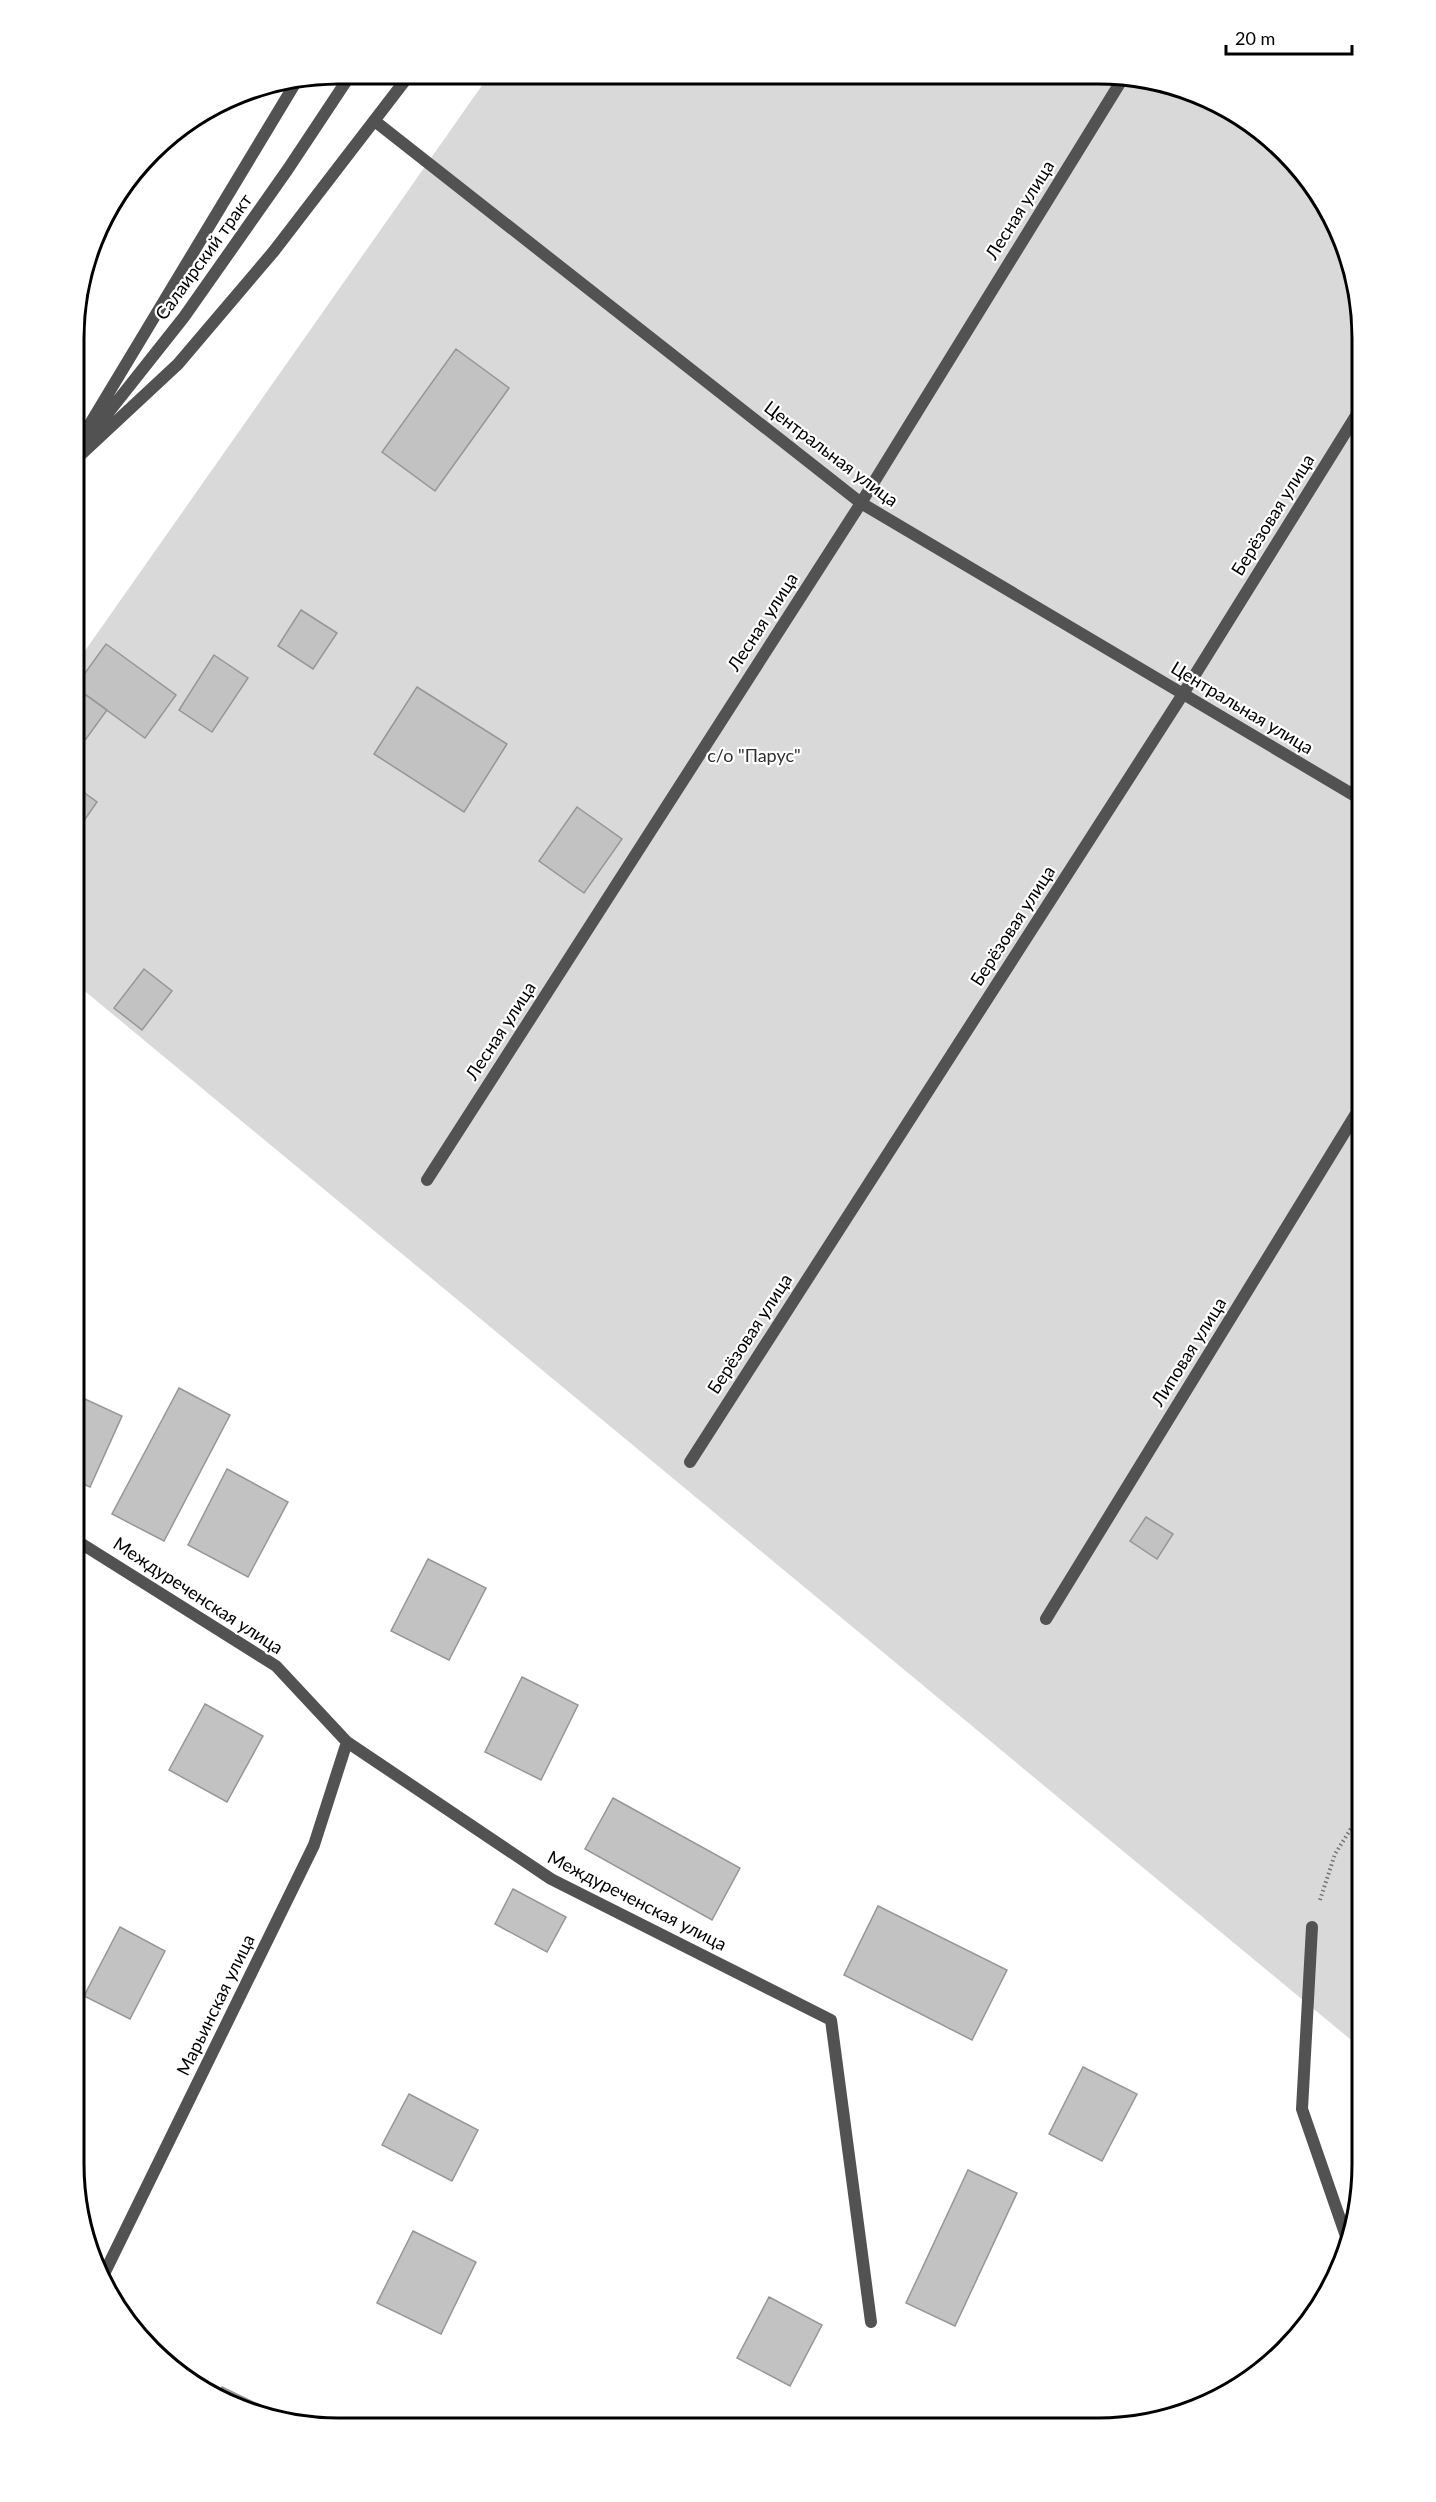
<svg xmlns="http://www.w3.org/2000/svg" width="1436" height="2502" font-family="Lato,sans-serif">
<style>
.green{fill:#d9d9d9}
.building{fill:#c2c2c2;stroke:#969696;stroke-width:1.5}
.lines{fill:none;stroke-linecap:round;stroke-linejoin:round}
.path{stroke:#747474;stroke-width:4;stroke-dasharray:1.5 3;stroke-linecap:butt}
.service{stroke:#525252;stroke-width:12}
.minor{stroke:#525252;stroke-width:12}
.tertiary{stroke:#525252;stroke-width:12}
.labels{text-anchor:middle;stroke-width:4.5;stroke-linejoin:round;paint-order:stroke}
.street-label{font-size:18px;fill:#000;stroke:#fff}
.park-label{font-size:18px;fill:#303030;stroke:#fff}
.rim{fill:none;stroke:#000;stroke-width:3}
</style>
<rect width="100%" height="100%" fill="#fff"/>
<!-- green -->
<path class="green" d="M 490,74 L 1150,79 L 1215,101 L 1272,139 L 1318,191 L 1348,252 L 1362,338 L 1362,2049 L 75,983 L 75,665 Z"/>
<!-- building -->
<path class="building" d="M 456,349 L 509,388 L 435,491 L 382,452 Z
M 301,610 L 337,633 L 313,669 L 278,646 Z
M 106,644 L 176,695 L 145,738 L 75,687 Z
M 214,655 L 248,678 L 212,732 L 179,710 Z
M 417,687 L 507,744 L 464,812 L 374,754 Z
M 78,689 L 107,710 L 75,754 L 75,692 Z
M 75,786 L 97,802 L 76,832 L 75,831 Z
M 577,807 L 622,839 L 584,893 L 539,861 Z
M 144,969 L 172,991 L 142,1030 L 114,1008 Z
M 179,1388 L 230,1415 L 164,1541 L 112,1514 Z
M 74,1394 L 122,1416 L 90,1487 L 74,1480 Z
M 227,1469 L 288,1502 L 248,1577 L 188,1545 Z
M 1146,1517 L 1173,1534 L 1157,1559 L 1130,1541 Z
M 428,1559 L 486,1588 L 449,1660 L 391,1631 Z
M 522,1677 L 578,1705 L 541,1780 L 485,1752 Z
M 205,1704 L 263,1736 L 227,1802 L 169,1770 Z
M 613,1798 L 740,1868 L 712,1920 L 585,1849 Z
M 513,1889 L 566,1917 L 547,1952 L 495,1924 Z
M 878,1906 L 1007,1970 L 972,2040 L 844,1975 Z
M 120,1927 L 165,1951 L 130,2019 L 84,1996 Z
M 1083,2067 L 1137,2094 L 1102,2161 L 1049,2134 Z
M 409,2094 L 478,2130 L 452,2181 L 382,2145 Z
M 968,2170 L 1017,2193 L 955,2326 L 906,2303 Z
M 413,2231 L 476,2262 L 441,2334 L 377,2303 Z
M 769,2297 L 822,2325 L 790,2386 L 737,2358 Z
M 222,2387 L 303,2426 L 236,2408 L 217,2397 Z"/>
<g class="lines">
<!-- path -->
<path class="path" d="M 1320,1900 L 1335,1854 L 1362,1811"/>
<!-- service -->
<path class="service" d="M 1312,1927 L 1302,2109 L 1348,2242"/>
<!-- minor -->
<path class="minor" d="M 376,122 L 861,503 L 1362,800
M 427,1180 L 861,503 L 1123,78
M 690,1462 L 1183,694 L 1362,406
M 74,1539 L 276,1666 L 347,1742 L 551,1879 L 831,2020 L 871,2322
M 1046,1619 L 1362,1104
M 102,2278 L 314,1845 L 347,1742"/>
<!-- tertiary -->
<path class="tertiary" d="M 85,442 L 184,317 L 288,169 L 351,74
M 76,447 L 296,82
M 76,459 L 178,364 L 274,251 L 410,74"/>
</g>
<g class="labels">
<!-- street labels -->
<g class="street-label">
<text transform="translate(1020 210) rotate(-58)" y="6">Лесная улица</text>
<text transform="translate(204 257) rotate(-54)" y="6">Салаирский тракт</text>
<text transform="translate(831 454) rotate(37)" y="6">Центральная улица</text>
<text transform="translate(1273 515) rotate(-58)" y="6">Берёзовая улица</text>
<text transform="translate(763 622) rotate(-57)" y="6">Лесная улица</text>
<text transform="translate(1242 708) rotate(31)" y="6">Центральная улица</text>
<text transform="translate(1013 926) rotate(-57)" y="6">Берёзовая улица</text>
<text transform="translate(501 1031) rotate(-57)" y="6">Лесная улица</text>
<text transform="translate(750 1334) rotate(-57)" y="6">Берёзовая улица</text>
<text transform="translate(1189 1352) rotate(-58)" y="6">Липовая улица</text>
<text transform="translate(198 1596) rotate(33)" y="6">Междуреченская улица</text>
<text transform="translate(637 1901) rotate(27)" y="6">Междуреченская улица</text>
<text transform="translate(216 2005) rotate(-64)" y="6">Марьинская улица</text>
</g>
<!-- park labels -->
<g class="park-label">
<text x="754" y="762">с/о "Парус"</text>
</g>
</g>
<!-- crop -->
<path d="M0 0H1436V2502H0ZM338 84H1098A254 254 0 0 1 1352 338V2164A254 254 0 0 1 1098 2418H338A254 254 0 0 1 84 2164V338A254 254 0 0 1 338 84Z" fill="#fff" fill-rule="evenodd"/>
<path class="rim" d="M338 84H1098A254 254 0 0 1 1352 338V2164A254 254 0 0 1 1098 2418H338A254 254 0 0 1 84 2164V338A254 254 0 0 1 338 84Z"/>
<!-- scale -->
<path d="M1226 45v9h126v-9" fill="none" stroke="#000000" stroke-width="3"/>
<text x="1235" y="45" font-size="18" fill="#000000" stroke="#ffffff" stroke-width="4.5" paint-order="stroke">20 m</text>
</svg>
